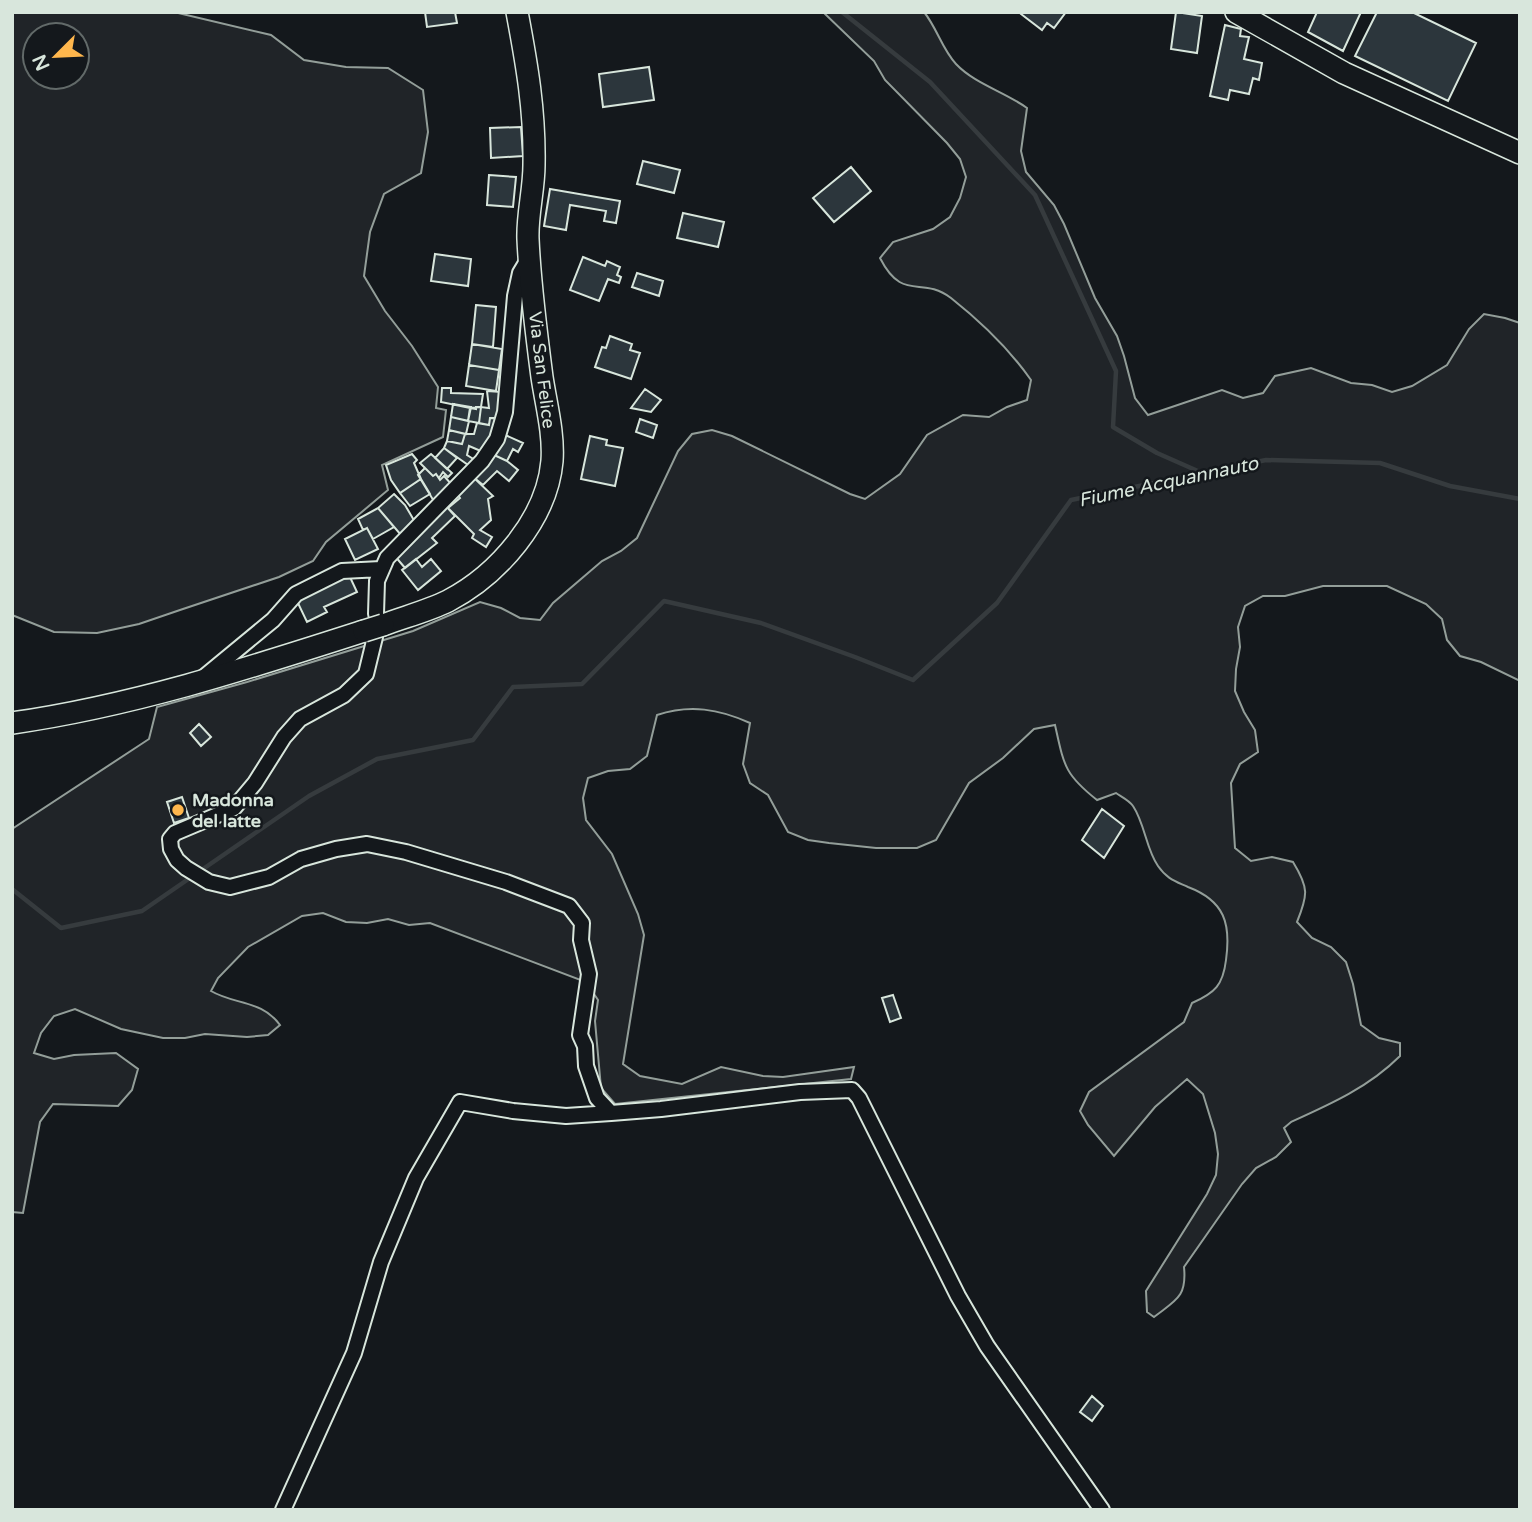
<svg xmlns="http://www.w3.org/2000/svg" width="1532" height="1522" font-family="'Varela Round',sans-serif">
<style>
.green{fill:#202428;stroke:#939e99;stroke-width:2;fill-rule:evenodd}
.lines{fill:none;stroke-linecap:round;stroke-linejoin:round}
.stream{stroke:#363b3e;stroke-width:4.5}
.building{fill:#2c363c;stroke:#d8e6dc;stroke-width:2}
.street-casing{stroke:#d8e6dc;stroke-width:18}
.secondary-casing{stroke:#d8e6dc;stroke-width:24}
.street{stroke:#14181c;stroke-width:14}
.secondary{stroke:#14181c;stroke-width:21}
.secondary-bridge-casing{stroke:#d8e6dc;stroke-width:24;stroke-linecap:butt}
.secondary-bridge{stroke:#14181c;stroke-width:21}
.poi-dot{fill:#ffb74d;stroke:#14181c;stroke-width:2.5}
.labels{text-anchor:middle;stroke-width:5;stroke-linejoin:round;paint-order:stroke}
.street-label{font-size:18px;fill:#d8e6dc;stroke:#14181c}
.poi-label{font-size:18px;font-weight:bold;fill:#d8e6dc;stroke:#14181c;text-anchor:start}
.water-label{font-size:19px;font-style:italic;fill:#d8e6dc;stroke:#14181c}
</style>
<rect width="100%" height="100%" fill="#14181c"/>
<!-- green -->
<path class="green" d="M 12,12 L 174,12 L 271,35 L 304,60 L 346,67 L 388,68 L 423,90 L 428,132 L 421,173 L 384,194 L 370,232 L 364,276 L 385,311 L 412,346 L 438,387 L 436,408 L 446,410 L 443,437 L 382,465 L 388,490 L 326,542 L 313,561 L 279,577 L 180,610 L 139,624 L 97,633 L 54,632 L 12,615 ZM 35,35 L 77,35 L 77,77 L 35,77 Z
M 823,12 L 924,12 C 937,28 942,49 956,64 C 975,84 1005,92 1027,108 L 1021,151 L 1026,172 L 1054,205 L 1064,224 L 1095,298 L 1117,336 L 1124,356 L 1135,398 L 1148,415 L 1222,390 L 1243,398 L 1263,393 L 1275,376 L 1311,368 L 1351,383 L 1372,385 L 1392,392 L 1412,386 L 1447,365 L 1469,329 L 1484,314 L 1505,318 L 1520,323 L 1520,681 L 1481,662 L 1460,656 L 1447,640 L 1442,619 L 1426,604 L 1387,586 L 1323,586 L 1285,596 L 1263,596 L 1245,606 L 1238,627 L 1240,647 L 1236,669 L 1235,691 L 1244,712 L 1255,730 L 1258,752 L 1240,764 L 1231,783 L 1235,848 L 1251,861 L 1272,857 L 1293,862 C 1309,888 1308,895 1297,922 L 1312,938 L 1331,947 L 1346,962 L 1353,984 L 1361,1025 L 1379,1038 L 1400,1043 L 1400,1056 C 1369,1087 1331,1104 1291,1122 L 1284,1128 L 1291,1142 L 1276,1157 L 1256,1168 L 1242,1184 L 1184,1267 C 1187,1297 1176,1300 1154,1317 L 1147,1312 L 1146,1291 L 1207,1194 L 1216,1175 L 1218,1154 L 1215,1133 L 1203,1094 L 1187,1079 L 1155,1107 L 1114,1156 L 1088,1125 L 1080,1111 L 1089,1092 L 1184,1022 L 1192,1003 C 1215,993 1223,985 1226,960 C 1231,924 1225,901 1188,887 C 1175,881 1167,879 1158,866 C 1146,849 1145,824 1133,806 C 1130,801 1122,797 1116,793 L 1097,800 C 1064,774 1064,765 1055,725 L 1034,729 L 1003,758 L 969,783 L 936,840 L 917,848 L 876,848 L 829,843 L 808,840 L 788,832 L 768,795 L 750,783 L 743,764 L 750,723 C 719,709 690,704 657,715 L 647,756 L 630,769 L 608,771 L 588,778 L 583,798 L 586,820 L 612,854 L 638,914 L 644,935 L 623,1064 L 640,1076 L 682,1084 L 721,1067 L 763,1076 L 783,1077 L 854,1067 L 851,1079 L 615,1104 L 601,1088 L 595,1021 L 598,1000 L 586,982 L 430,923 L 409,925 L 388,919 L 367,923 L 346,922 L 323,913 L 302,916 L 248,947 L 218,978 L 211,991 C 235,1005 262,1000 280,1025 L 268,1035 L 247,1037 L 205,1034 L 185,1038 L 163,1038 L 121,1029 L 75,1009 L 54,1016 L 41,1033 L 34,1053 L 54,1059 L 74,1055 L 116,1053 L 138,1069 L 132,1090 L 118,1106 L 53,1104 L 40,1122 L 23,1213 L 12,1212 L 12,829 L 149,739 L 157,707 L 247,682 L 413,631 L 480,602 L 501,608 L 520,618 L 540,620 L 553,603 L 602,561 L 621,551 L 637,538 L 678,451 L 692,434 L 712,430 L 732,436 L 850,494 L 865,499 L 900,474 L 927,435 L 963,415 L 989,417 L 1007,407 L 1027,400 L 1031,380 C 1010,350 980,321 951,298 C 921,275 903,303 880,258 L 893,242 L 933,229 L 950,217 L 960,198 L 966,177 L 960,159 L 947,143 L 885,80 L 874,61 Z"/>
<g class="lines">
<!-- stream -->
<path class="stream" d="M 842,12 L 930,82 L 1035,195 L 1116,371 L 1113,427 L 1157,453 L 1200,472
M 203,869 L 309,796 L 377,759 L 473,740 L 513,687 L 582,684 L 664,601 L 761,623 L 855,657 L 913,680 L 997,603 L 1071,500 L 1266,460 L 1380,463 L 1450,486 L 1520,499
M 12,889 L 61,928 L 142,911 L 187,880"/>
</g>
<!-- building -->
<path class="building" d="M 425,12 L 455,12 L 457,23 L 427,27 Z
M 1022,12 L 1066,12 L 1054,28 L 1047,23 L 1042,30 L 1021,14 Z
M 1176,12 L 1202,16 L 1197,53 L 1171,49 Z
M 1317,12 L 1361,12 L 1343,51 L 1308,32 Z
M 1377,12 L 1412,12 L 1476,43 L 1448,101 L 1355,56 Z
M 1225,25 L 1241,29 L 1240,36 L 1249,37 L 1244,59 L 1262,63 L 1259,80 L 1253,78 L 1249,94 L 1230,90 L 1228,100 L 1210,96 Z
M 649,67 L 654,100 L 603,107 L 599,74 Z
M 521,127 L 523,156 L 491,158 L 490,128 Z
M 643,161 L 680,170 L 674,193 L 637,184 Z
M 851,167 L 871,191 L 834,222 L 813,198 Z
M 489,175 L 516,177 L 513,207 L 487,205 Z
M 550,189 L 620,201 L 616,223 L 604,221 L 606,211 L 570,205 L 566,230 L 544,226 Z
M 683,213 L 724,222 L 718,247 L 677,238 Z
M 435,254 L 471,259 L 468,286 L 431,281 Z
M 583,257 L 605,266 L 607,261 L 620,267 L 617,275 L 621,277 L 619,283 L 608,279 L 599,301 L 570,290 Z
M 637,273 L 663,281 L 659,296 L 632,287 Z
M 476,305 L 496,307 L 493,347 L 472,344 Z
M 610,336 L 632,344 L 630,350 L 640,353 L 631,379 L 595,367 L 602,347 L 606,348 Z
M 472,344 L 502,349 L 499,370 L 469,365 Z
M 469,365 L 499,370 L 496,391 L 466,386 Z
M 442,388 L 451,388 L 451,393 L 483,394 L 481,407 L 470,408 L 441,402 Z
M 645,389 L 661,400 L 651,412 L 631,408 Z
M 487,391 L 502,392 L 500,419 L 490,418 L 489,425 L 479,423 L 481,407 L 489,408 Z
M 453,404 L 471,407 L 468,421 L 451,417 Z
M 476,407 L 481,407 L 479,423 L 468,421 L 470,408 L 476,409 Z
M 451,417 L 469,421 L 466,434 L 449,430 Z
M 490,418 L 497,418 L 492,437 L 483,452 L 469,446 L 467,455 L 475,460 L 471,467 L 444,448 L 447,441 L 462,444 L 465,434 L 474,434 L 477,423 L 489,425 Z
M 640,419 L 657,425 L 653,438 L 636,432 Z
M 449,430 L 465,434 L 462,444 L 447,441 Z
M 503,434 L 523,443 L 518,452 L 513,449 L 507,461 L 492,454 Z
M 590,436 L 607,440 L 606,445 L 623,448 L 615,486 L 581,479 Z
M 444,448 L 457,458 L 447,469 L 435,458 Z
M 412,454 L 417,460 L 414,463 L 421,479 L 400,493 L 391,480 L 386,465 Z
M 431,454 L 452,473 L 448,477 L 443,472 L 439,478 L 436,474 L 433,476 L 420,463 Z
M 492,454 L 507,461 L 518,470 L 509,481 L 497,471 L 483,485 L 472,476 Z
M 425,468 L 433,476 L 436,474 L 440,480 L 444,476 L 453,486 L 435,503 L 418,475 Z
M 472,476 L 493,496 L 488,499 L 491,520 L 480,530 L 492,537 L 486,547 L 472,538 L 474,534 L 448,508 L 460,498 L 456,492 Z
M 421,479 L 430,494 L 410,506 L 400,493 Z
M 394,494 L 405,505 L 415,522 L 401,535 L 378,508 Z
M 445,505 L 455,516 L 432,538 L 437,543 L 405,568 L 394,555 Z
M 378,508 L 394,527 L 373,539 L 367,528 L 363,530 L 358,519 Z
M 367,528 L 378,549 L 355,560 L 345,539 Z
M 416,559 L 422,567 L 431,559 L 441,571 L 418,590 L 402,570 Z
M 349,575 L 357,592 L 324,607 L 327,612 L 307,622 L 296,599 Z
M 199,724 L 211,737 L 201,746 L 190,733 Z
M 182,797 L 189,818 L 174,823 L 167,802 Z
M 1102,809 L 1124,826 L 1104,858 L 1082,840 Z
M 893,995 L 901,1018 L 890,1022 L 882,998 Z
M 1092,1396 L 1103,1406 L 1092,1421 L 1080,1412 Z"/>
<g class="lines">
<!-- street casing -->
<g class="street-casing">
<path id="street" d="M 376,614 L 377,581 L 387,558 L 482,461 L 497,439 L 505,412 L 515,296 L 520,273 L 529,258
M 375,637 L 366,674 L 344,695 L 300,719 L 284,737 L 255,783 L 234,808 L 175,833 L 170,839 L 171,849 L 177,860 L 186,868 L 209,882 L 230,887 L 269,877 L 301,859 L 336,849 L 367,844 L 406,852 L 506,882 L 569,906 L 582,923 L 581,940 L 589,974 L 580,1035 L 585,1046 L 586,1066 L 597,1098 L 611,1113 L 661,1109 L 800,1092 L 852,1090 L 859,1098 L 958,1296 L 987,1346 L 1102,1510
M 204,677 L 273,620 L 296,594 L 342,571 L 381,569
M 283,1510 L 354,1353 L 381,1262 L 416,1178 L 460,1102 L 513,1111 L 566,1116 L 611,1113"/>
</g>
<!-- secondary casing -->
<g class="secondary-casing">
<path id="secondary" d="M 1236,12 L 1344,73 L 1520,153
M 383,625 C 404,617 428,611 448,601 C 498,575 547,519 552,461 C 554,433 546,404 542,377 C 536,331 530,285 528,239 C 527,215 534,190 534,165 C 535,111 527,65 517,12
M 12,723 C 132,706 249,668 364,631"/>
</g>
<!-- street -->
<use href="#street" class="street"/>
<!-- secondary -->
<use href="#secondary" class="secondary"/>
<!-- secondary-bridge casing -->
<g class="secondary-bridge-casing">
<path id="secondary-bridge" d="M 364,631 L 383,625"/>
</g>
<!-- secondary-bridge -->
<use href="#secondary-bridge" class="secondary-bridge"/>
</g>
<!-- markers -->
<circle class="poi-dot" cx="178" cy="810" r="7"/>
<g class="labels">
<!-- street labels -->
<g class="street-label">
<text transform="translate(542 370) rotate(83)" y="6">Via San Felice</text>
</g>
<!-- poi labels -->
<g class="poi-label">
<text x="192" y="806">Madonna<tspan x="192" dy="21">del latte</tspan></text>
</g>
<!-- water labels -->
<g class="water-label">
<text transform="translate(1168 481) rotate(-12)" y="7">Fiume Acquannauto</text>
</g>
</g>
<!-- border -->
<rect width="1532" height="1522" fill="none" stroke="#d8e6dc" stroke-width="28"/>
<!-- north arrow -->
<g transform="translate(56 56) rotate(246)"><circle r="33" fill="#14181c" stroke="#626a69" stroke-width="2"/>
<path d="M0-5L12 26L0 18L-12 26Z" fill="#ffb74d"/>
<text y="-10" font-size="19" font-weight="bold" text-anchor="middle" fill="#d8e6dc">N</text>
</g>
</svg>
